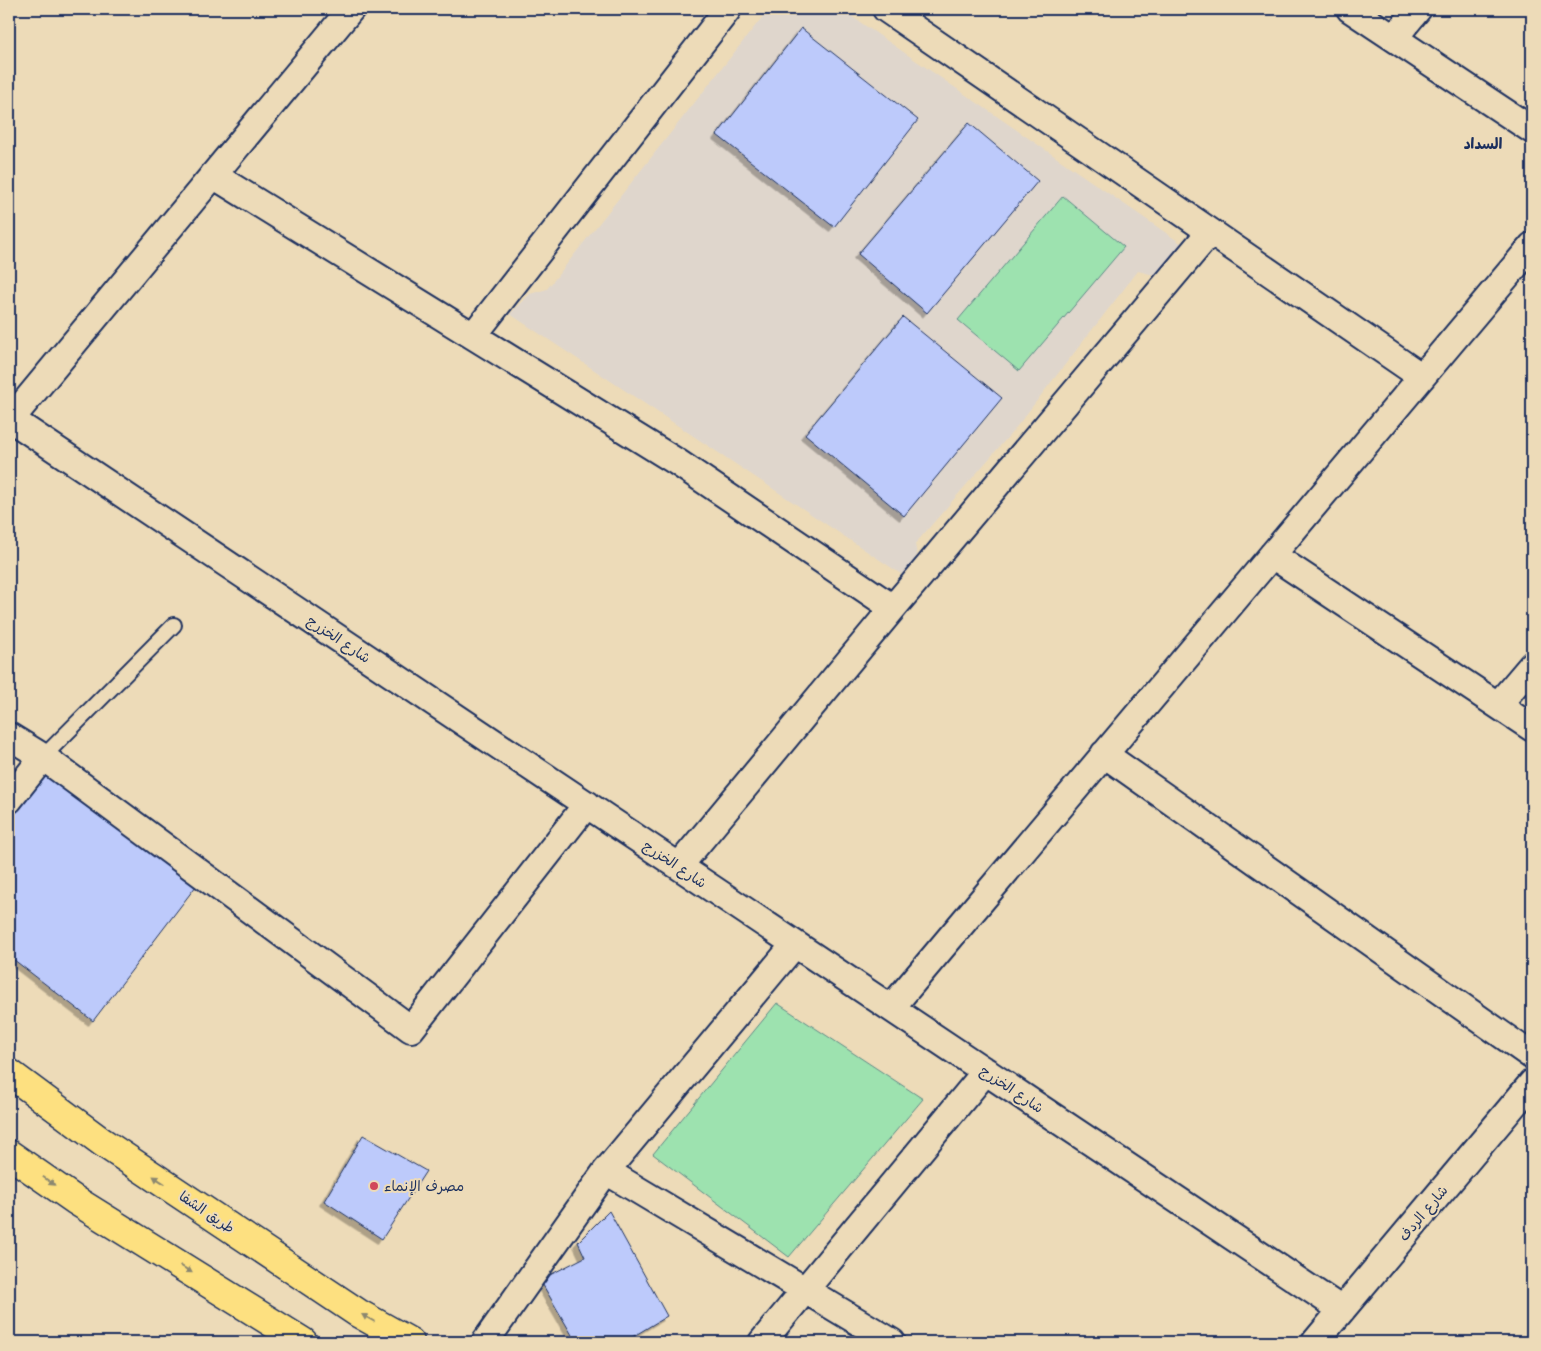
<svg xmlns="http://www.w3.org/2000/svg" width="1541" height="1351" font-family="'Shantell Sans','Playpen Sans Arabic',sans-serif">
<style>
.built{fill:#dfd6cc}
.green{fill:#9de2af;stroke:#5c8886}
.building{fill:#bdcafb;stroke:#1b2f5e;filter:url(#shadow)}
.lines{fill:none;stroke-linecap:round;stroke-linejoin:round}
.lane-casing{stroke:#1b2f5e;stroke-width:18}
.street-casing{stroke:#1b2f5e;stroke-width:30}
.primary-casing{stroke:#1b2f5e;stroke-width:31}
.lane{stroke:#eddbb8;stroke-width:14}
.street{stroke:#eddbb8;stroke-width:26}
.primary{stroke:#fde080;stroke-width:28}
.oneway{fill:#8c886f}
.poi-dot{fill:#d1495b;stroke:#eddbb8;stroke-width:2}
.labels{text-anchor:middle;stroke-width:4;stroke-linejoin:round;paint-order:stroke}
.street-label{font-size:14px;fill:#1b2f5e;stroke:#eddbb8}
.poi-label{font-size:14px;fill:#1b2f5e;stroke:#eddbb8;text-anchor:start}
.neighbourhood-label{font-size:15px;font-weight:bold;fill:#1b2f5e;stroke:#eddbb8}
</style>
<defs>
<filter id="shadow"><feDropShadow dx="-4.5" dy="4.5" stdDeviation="0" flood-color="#0004"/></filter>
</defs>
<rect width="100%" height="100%" fill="#eddbb8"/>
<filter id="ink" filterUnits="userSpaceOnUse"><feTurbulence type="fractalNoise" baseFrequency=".02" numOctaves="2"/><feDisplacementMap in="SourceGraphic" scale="10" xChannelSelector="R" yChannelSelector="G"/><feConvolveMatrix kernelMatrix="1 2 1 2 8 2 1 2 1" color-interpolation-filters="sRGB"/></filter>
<g filter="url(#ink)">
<!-- built -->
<path class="built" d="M 761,9 L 841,9 L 1185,246 L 1158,276 L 1138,271 L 1014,430 L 915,544 L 917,555 L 904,576 L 510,314 L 530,294 L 547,289 L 764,15 Z"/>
<!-- green -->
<path class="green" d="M 1063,196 L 1124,247 L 1019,371 L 958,320 Z
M 777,1003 L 923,1099 L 789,1257 L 653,1154 Z"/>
<!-- building -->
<path class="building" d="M 801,28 L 918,120 L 834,227 L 717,135 Z
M 969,123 L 1038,181 L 927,313 L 858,254 Z
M 903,317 L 1002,398 L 904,516 L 805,434 Z
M 42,771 L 196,886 L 93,1021 L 9,956 L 9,814 Z
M 363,1135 L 426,1171 L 382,1239 L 324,1201 Z
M 609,1211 L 667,1316 L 624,1342 L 576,1342 L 540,1280 L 585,1257 L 578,1242 Z"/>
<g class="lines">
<!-- lane casing -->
<g class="lane-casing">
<path id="lane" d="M 43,757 L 174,625"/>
</g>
<!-- street casing -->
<g class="street-casing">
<path id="street" d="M 886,9 L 1422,377
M 1350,9 L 1532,130
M 1394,38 L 1418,9
M 213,175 L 677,462 L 893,608
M 473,336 L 728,9
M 9,418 L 1342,1310
M 11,419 L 351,9
M 1272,555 L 1532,728
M 1498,705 L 1532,665
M 9,736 L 43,757 L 411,1029 L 587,804
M 1104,754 L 1532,1056
M 9,800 L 43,757
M 679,866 L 893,608 L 1210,232
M 795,944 L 606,1171 L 892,1342
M 891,1008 L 1532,246
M 485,1342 L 606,1171
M 762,1342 L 986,1071
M 1315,1342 L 1532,1083"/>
</g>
<!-- primary casing -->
<g class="primary-casing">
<path id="primary" d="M 9,1073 L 102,1142 L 358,1313 L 410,1342
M 9,1154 L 75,1200 L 303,1342"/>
</g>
<!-- lane -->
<use href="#lane" class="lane"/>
<!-- street -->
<use href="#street" class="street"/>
<!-- primary -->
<use href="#primary" class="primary"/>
</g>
<!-- one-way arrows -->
<defs><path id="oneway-solid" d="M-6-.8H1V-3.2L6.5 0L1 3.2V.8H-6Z" transform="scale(1.25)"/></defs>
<g class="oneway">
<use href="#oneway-solid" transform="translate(159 1180) rotate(-146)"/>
<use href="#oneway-solid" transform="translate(49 1181) rotate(35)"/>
<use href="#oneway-solid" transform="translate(186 1269) rotate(32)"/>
<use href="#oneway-solid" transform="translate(368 1318) rotate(-150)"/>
</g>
</g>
<!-- markers -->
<circle class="poi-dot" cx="374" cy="1186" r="5"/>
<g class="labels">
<!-- street labels -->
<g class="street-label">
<text transform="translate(339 639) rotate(34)" y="5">شارع الخزرج</text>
<text transform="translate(675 864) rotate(34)" y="5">شارع الخزرج</text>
<text transform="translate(1012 1089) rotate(34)" y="5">شارع الخزرج</text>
<text transform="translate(207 1212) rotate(34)" y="5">طريق الشفا</text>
<text transform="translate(1423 1213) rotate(-50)" y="5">شارع الردف</text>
</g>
<!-- poi labels -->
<g class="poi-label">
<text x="384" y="1191">مصرف الإنماء</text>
</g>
<!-- neighbourhood labels -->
<g class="neighbourhood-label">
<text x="1483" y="149">السداد</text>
</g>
</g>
<!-- margin -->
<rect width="1541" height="1351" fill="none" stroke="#eddbb8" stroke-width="30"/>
<rect x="15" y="15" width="1511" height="1321" fill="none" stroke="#1b2f5e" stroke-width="2" filter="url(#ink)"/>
</svg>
